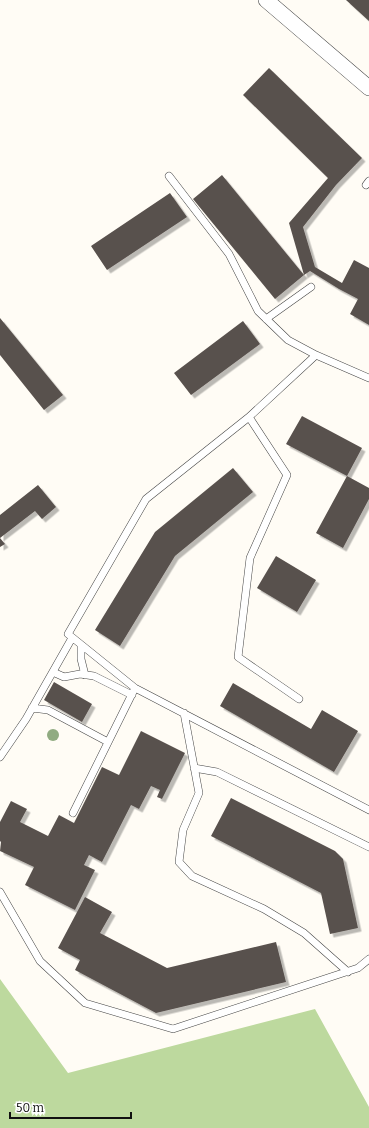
<svg xmlns="http://www.w3.org/2000/svg" width="369" height="1128" font-family="Bitter,serif">
<style>
.forest{fill:#bdd99e}
.building{fill:#59514d;filter:url(#shadow)}
.lines{fill:none;stroke-linecap:round;stroke-linejoin:round}
.lane-casing{stroke:#444;stroke-width:8}
.street-casing{stroke:#444;stroke-width:16}
.lane{stroke:#fff;stroke-width:7}
.street{stroke:#fff;stroke-width:15}
.tree{fill:#90ab81}
</style>
<defs>
<filter id="shadow"><feDropShadow dx="3.5" dy="3.5" stdDeviation="0" flood-color="#0004"/></filter>
</defs>
<rect width="100%" height="100%" fill="#fffcf5"/>
<!-- forest -->
<path class="forest" d="M 0,979 L 68,1073 L 315,1009 L 369,1107 L 369,1128 L 0,1128 Z"/>
<!-- building -->
<path class="building" d="M 346,0 L 369,0 L 369,21 Z
M 269,68 L 362,158 L 336,185 L 303,227 L 315,267 L 342,283 L 354,260 L 369,268 L 369,325 L 350,314 L 358,299 L 339,289 L 310,271 L 304,275 L 289,223 L 328,178 L 243,95 Z
M 222,175 L 304,275 L 275,299 L 193,199 Z
M 170,193 L 187,217 L 107,270 L 91,246 Z
M 0,318 L 63,395 L 44,410 L 0,355 Z
M 243,321 L 260,344 L 191,395 L 174,373 Z
M 302,416 L 362,448 L 347,476 L 286,444 Z
M 233,468 L 253,492 L 175,556 L 120,646 L 95,630 L 155,532 Z
M 347,476 L 369,488 L 369,499 L 343,548 L 316,533 Z
M 38,485 L 56,507 L 42,519 L 35,511 L 0,538 L 5,544 L 0,547 L 0,515 Z
M 276,556 L 316,580 L 297,612 L 257,588 Z
M 54,682 L 92,704 L 82,722 L 44,700 Z
M 233,683 L 311,729 L 322,710 L 358,731 L 334,772 L 220,706 Z
M 141,731 L 185,753 L 162,799 L 157,797 L 160,790 L 151,786 L 139,809 L 131,805 L 102,862 L 89,855 L 84,865 L 95,870 L 75,910 L 25,885 L 34,867 L 0,851 L 1,842 L 0,841 L 0,822 L 11,801 L 27,809 L 20,822 L 48,836 L 59,815 L 74,823 L 102,767 L 119,775 Z
M 231,798 L 335,851 L 343,859 L 358,928 L 330,934 L 321,893 L 211,836 Z
M 85,897 L 112,912 L 100,933 L 167,968 L 276,942 L 286,982 L 156,1013 L 75,970 L 80,960 L 58,948 Z"/>
<g class="lines">
<!-- lane casing -->
<g class="lane-casing">
<path id="lane" d="M 169,176 L 229,254 L 258,311 L 288,340 L 316,355
M 366,185 L 369,181
M 266,319 L 311,287
M 249,417 L 146,499 L 68,634 L 135,688 L 369,810
M 81,645 L 81,659 L 85,675
M 53,672 L 64,677 L 80,674 L 94,676 L 132,695
M 299,699 L 238,657 L 250,558 L 287,475 L 249,417 L 316,355 L 369,378
M 32,708 L 48,710 L 108,742
M 184,713 L 199,793 L 183,830 L 179,862 L 192,876 L 264,909 L 304,933 L 348,972
M 0,757 L 26,719 L 72,638
M 194,768 L 217,772 L 369,847
M 73,813 L 135,688
M 0,892 L 40,961 L 85,1003 L 173,1029 L 358,968 L 369,959"/>
</g>
<!-- street casing -->
<g class="street-casing">
<path id="street" d="M 266,0 L 369,88"/>
</g>
<!-- lane -->
<use href="#lane" class="lane"/>
<!-- street -->
<use href="#street" class="street"/>
</g>
<!-- trees -->
<circle class="tree" cx="53" cy="735" r="6"/>
<!-- scale -->
<path d="M10 1112v6h121v-6" fill="none" stroke="#111111" stroke-width="2"/>
<text x="16" y="1112" font-size="12" fill="#111111" stroke="#ffffff" stroke-width="3" paint-order="stroke">50 m</text>
</svg>
